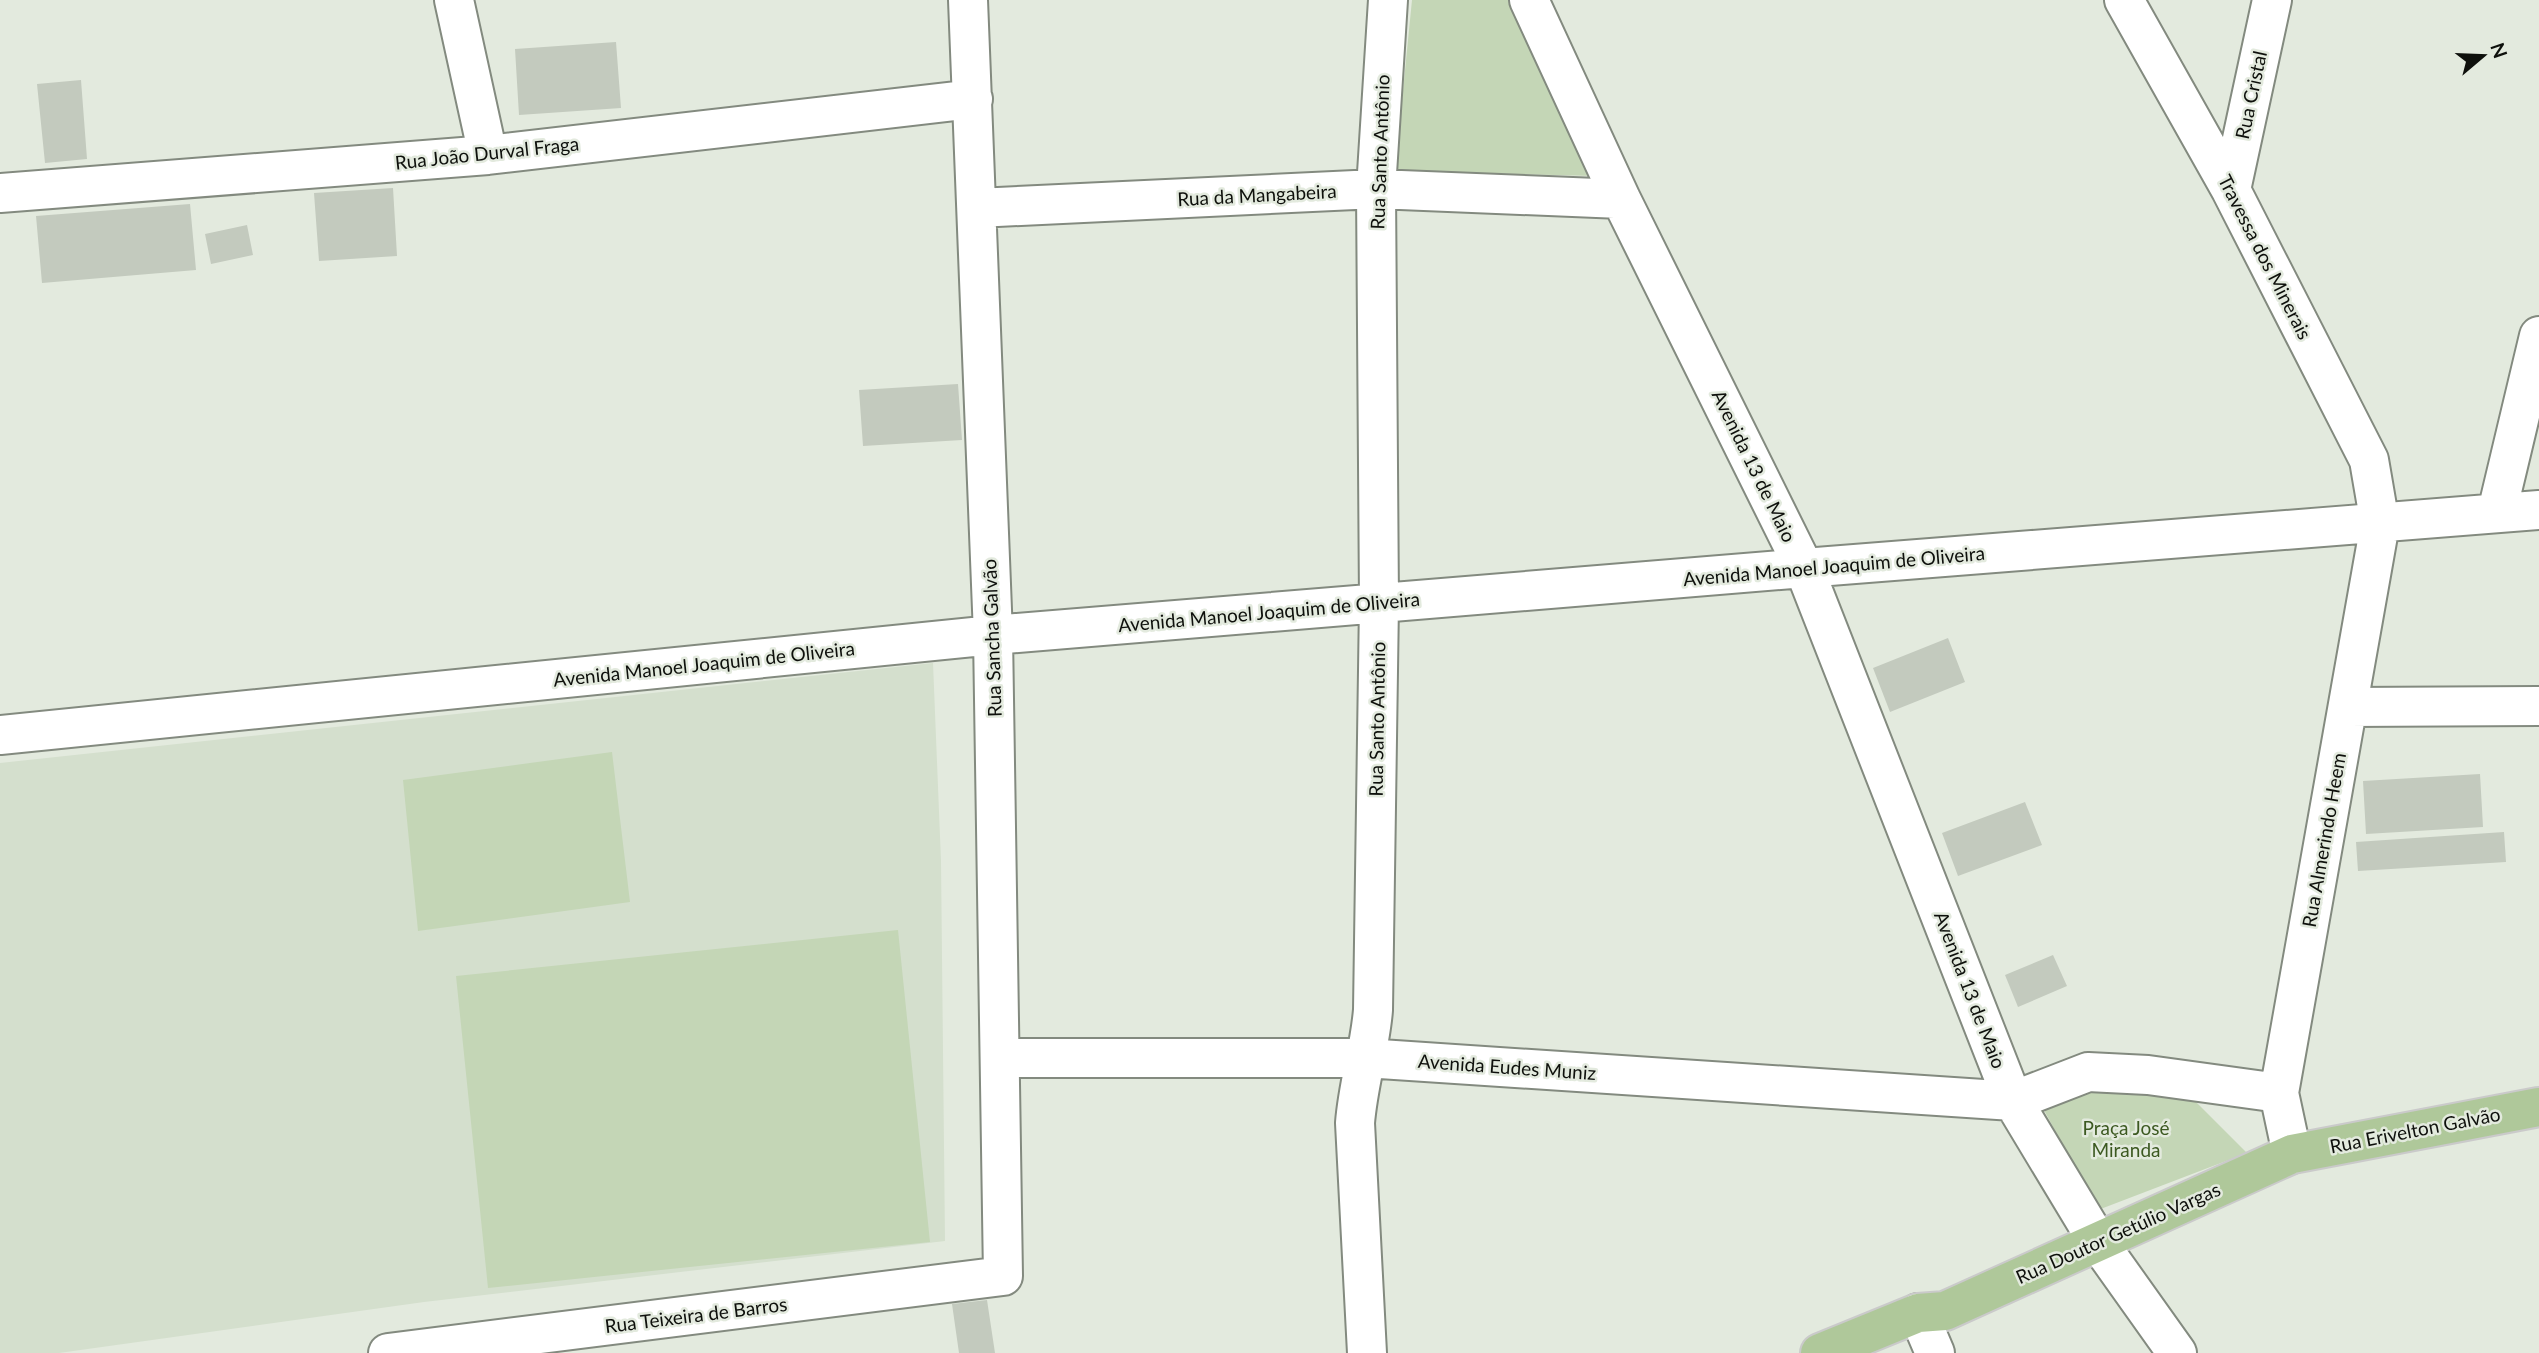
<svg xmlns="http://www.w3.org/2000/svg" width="2539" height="1353" font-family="Lato,sans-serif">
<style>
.built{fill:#d4dfcd}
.green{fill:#c4d6b6}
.building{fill:#c3cabe}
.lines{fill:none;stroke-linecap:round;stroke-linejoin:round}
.minor-casing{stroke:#838a7f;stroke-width:42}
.major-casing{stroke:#cacaca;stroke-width:42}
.minor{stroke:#fff;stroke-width:38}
.major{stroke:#afc89a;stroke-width:38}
.labels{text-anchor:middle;stroke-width:5;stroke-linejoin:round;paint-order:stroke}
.street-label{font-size:19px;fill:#0e100c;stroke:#e3eade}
.park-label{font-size:19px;fill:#3c5921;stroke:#e3eade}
</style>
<rect width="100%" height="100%" fill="#e3eade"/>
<!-- built -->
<path class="built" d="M 933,663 L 941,861 L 945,1241 L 424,1302 L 59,1353 L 0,1353 L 0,763 Z"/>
<!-- green -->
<path class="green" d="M 1412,0 L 1514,0 L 1595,176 L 1395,171 Z
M 612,752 L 630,902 L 418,931 L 403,780 Z
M 898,930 L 930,1242 L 488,1288 L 456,976 Z
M 2082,1085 L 2195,1101 L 2247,1153 L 2098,1210 L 2038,1099 Z"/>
<!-- building -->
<path class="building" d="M 616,42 L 621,108 L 519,115 L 515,49 Z
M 81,80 L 87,159 L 45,163 L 37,84 Z
M 393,188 L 397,256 L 319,261 L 314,193 Z
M 190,204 L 196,270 L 42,283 L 36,216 Z
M 247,225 L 253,255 L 211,264 L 205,234 Z
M 958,384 L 962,440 L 863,446 L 859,390 Z
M 1948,638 L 1965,682 L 1890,712 L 1873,668 Z
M 2480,774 L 2483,827 L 2366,834 L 2363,781 Z
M 2025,802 L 2042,845 L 1958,876 L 1942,833 Z
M 2504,832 L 2506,862 L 2358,871 L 2356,842 Z
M 2053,955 L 2067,986 L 2018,1007 L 2005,975 Z
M 987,1300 L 995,1353 L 959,1353 L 952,1304 Z"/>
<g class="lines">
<!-- minor casing -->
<g class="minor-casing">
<path id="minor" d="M 454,0 L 488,155
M 1529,0 L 1621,199 L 1804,568 L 2013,1101 L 2098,1242 L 2177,1353
M 2124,0 L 2231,190 L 2369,460 L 2380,524 L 2279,1093 L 2292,1154
M 2231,190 L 2272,0
M 0,193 L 488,155 L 973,99
M 977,208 L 1376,189 L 1621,199
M 2497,512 L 2539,336
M 2348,707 L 2539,706
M 0,735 L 993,635 L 1804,568 L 2539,510
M 1001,1058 L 1365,1058 L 2013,1101 L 2088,1072 L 2148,1075 L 2279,1093
M 1918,1313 L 1935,1353
M 388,1353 L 1003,1276 L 993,635 L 968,0
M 1367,1353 L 1355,1123 C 1358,1084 1370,1048 1373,1010 L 1379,603 L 1376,189 L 1388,0"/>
</g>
<!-- major casing -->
<g class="major-casing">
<path id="major" d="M 1820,1353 L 1918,1313 L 1945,1311 L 2292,1154 L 2539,1107"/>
</g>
<!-- minor -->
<use href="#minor" class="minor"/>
<!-- major -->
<use href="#major" class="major"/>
</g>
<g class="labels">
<!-- street labels -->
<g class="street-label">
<text transform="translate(2251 95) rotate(-78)" y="7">Rua Cristal</text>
<text transform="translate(1380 152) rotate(-88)" y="7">Rua Santo Antônio</text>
<text transform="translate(487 153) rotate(-6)" y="7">Rua João Durval Fraga</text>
<text transform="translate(1257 195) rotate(-3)" y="7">Rua da Mangabeira</text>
<text transform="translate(2265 257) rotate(63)" y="7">Travessa dos Minerais</text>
<text transform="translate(1754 466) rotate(64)" y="7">Avenida 13 de Maio</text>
<text transform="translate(1834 566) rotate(-5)" y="7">Avenida Manoel Joaquim de Oliveira</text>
<text transform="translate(1269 612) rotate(-5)" y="7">Avenida Manoel Joaquim de Oliveira</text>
<text transform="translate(992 638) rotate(-92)" y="7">Rua Sancha Galvão</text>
<text transform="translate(704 664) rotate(-6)" y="7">Avenida Manoel Joaquim de Oliveira</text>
<text transform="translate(1377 719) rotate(-89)" y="7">Rua Santo Antônio</text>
<text transform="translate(2324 840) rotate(-80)" y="7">Rua Almerindo Heem</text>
<text transform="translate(1970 990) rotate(69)" y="7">Avenida 13 de Maio</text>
<text transform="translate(1507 1067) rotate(4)" y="7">Avenida Eudes Muniz</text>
<text transform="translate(2415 1130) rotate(-11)" y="7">Rua Erivelton Galvão</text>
<text transform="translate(2118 1233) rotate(-24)" y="7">Rua Doutor Getúlio Vargas</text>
<text transform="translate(696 1315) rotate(-7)" y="7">Rua Teixeira de Barros</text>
</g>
<!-- park labels -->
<g class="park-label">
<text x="2126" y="1135">Praça José<tspan x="2126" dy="22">Miranda</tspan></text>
</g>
</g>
<!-- north arrow -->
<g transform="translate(2483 56) rotate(71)" stroke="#e3eade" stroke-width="5" paint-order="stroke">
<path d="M0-5L12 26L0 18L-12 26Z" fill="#0e100c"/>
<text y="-10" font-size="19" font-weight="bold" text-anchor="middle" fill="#0e100c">N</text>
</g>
</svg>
